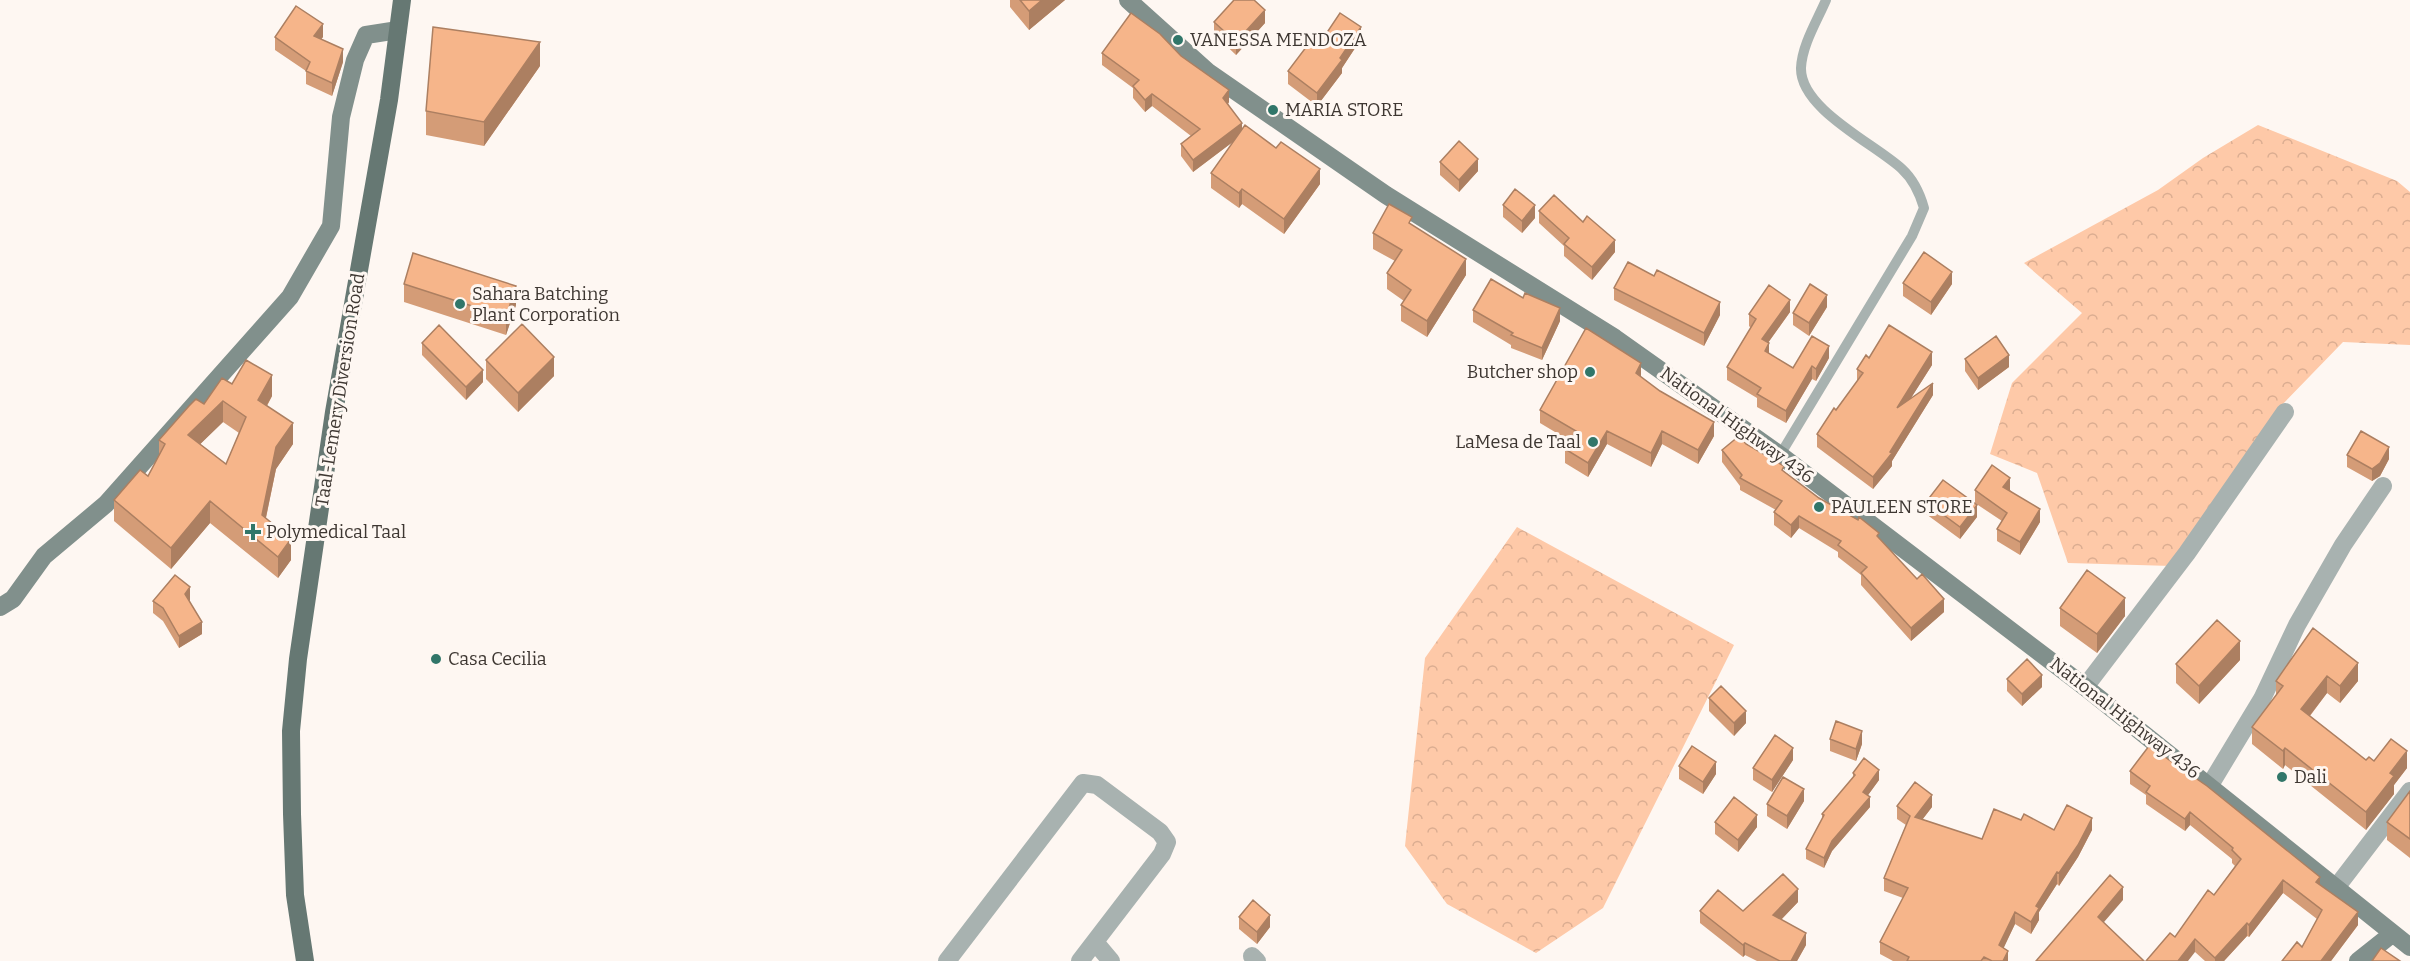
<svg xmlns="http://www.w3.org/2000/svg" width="2410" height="961" font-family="Bitter,serif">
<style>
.forest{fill:url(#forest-crowns)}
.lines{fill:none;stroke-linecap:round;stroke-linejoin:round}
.lane{stroke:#a8b2b0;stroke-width:10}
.street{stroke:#a8b2b0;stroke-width:18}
.secondary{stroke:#81908c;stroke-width:18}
.primary{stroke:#667873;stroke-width:18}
.wall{fill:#d49c77;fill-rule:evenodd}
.shaded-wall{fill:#ac7f61}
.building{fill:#f6b58a;stroke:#ac7f61;stroke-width:1.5;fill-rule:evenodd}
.poi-dot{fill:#317669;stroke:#fef7f2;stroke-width:2}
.labels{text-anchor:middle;stroke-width:6;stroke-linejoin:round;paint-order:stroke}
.poi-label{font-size:18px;fill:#3e3732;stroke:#fef7f2;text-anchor:start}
.street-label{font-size:18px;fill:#3e3732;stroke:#fef7f2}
</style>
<defs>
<pattern id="forest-crowns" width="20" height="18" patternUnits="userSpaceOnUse" patternTransform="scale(1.5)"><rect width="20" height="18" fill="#fec9a8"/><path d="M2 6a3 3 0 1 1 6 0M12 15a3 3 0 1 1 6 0" fill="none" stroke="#dbad91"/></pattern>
</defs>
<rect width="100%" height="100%" fill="#fef7f2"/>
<!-- forest -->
<path class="forest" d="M 2258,125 L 2397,181 L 2410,192 L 2410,345 L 2343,342 L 2280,407 L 2172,566 L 2068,563 L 2037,473 L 1990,454 L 2012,383 L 2082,313 L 2024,263 L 2158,190 L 2203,158 Z
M 1517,527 L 1734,645 L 1603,908 L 1536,953 L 1447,904 L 1405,846 L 1425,658 Z"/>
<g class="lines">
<!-- lane -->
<path class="lane" d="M 1780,455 L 1912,236 L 1924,208 C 1920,194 1914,180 1902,169 C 1875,144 1800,109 1801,68 C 1802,45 1817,21 1826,0"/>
<!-- street -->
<path class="street" d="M 2085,687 L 2187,553 L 2285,412
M 2210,785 L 2262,699 L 2297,625 L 2343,545 L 2383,486
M 2335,889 L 2410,791
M 1095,942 L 1111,961
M 1252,956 L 1257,961
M 947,961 L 1083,783 L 1097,785 L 1160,832 L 1167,842 L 1162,854 L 1080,961"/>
<!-- secondary -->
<path class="secondary" d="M 1128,0 L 1208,72 L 1386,195 L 1615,338 L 1780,455 L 2085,687 L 2410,947
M 0,607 L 13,599 L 44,556 L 106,504 L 290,297 L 331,226 L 341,117 L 355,60 L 366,35 L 398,30
M 2358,961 L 2392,934"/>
<!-- primary -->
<path class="primary" d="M 305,961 L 295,895 L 292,814 L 291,731 L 298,659 L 334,412 L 389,100 L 402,0"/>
</g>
<!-- wall -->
<path class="wall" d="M 1010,0 L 1065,0 L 1029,30 L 1010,7 Z
M 1214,22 L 1265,23 L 1236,55 L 1214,34 Z
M 275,37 L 323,37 L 321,39 L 343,62 L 332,96 L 306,84 L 306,71 L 275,50 Z
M 1361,39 L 1342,68 L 1342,73 L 1317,106 L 1288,84 L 1288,71 L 1320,43 Z
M 1102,53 L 1181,56 L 1229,102 L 1228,104 L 1242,130 L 1320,184 L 1284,234 L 1242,204 L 1239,208 L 1211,188 L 1211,173 L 1234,141 L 1193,172 L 1181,156 L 1181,144 L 1191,136 L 1152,106 L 1145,112 L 1133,98 L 1133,88 L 1102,65 Z
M 540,66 L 484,146 L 426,135 L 426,111 Z
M 1440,162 L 1478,171 L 1459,192 L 1440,175 Z
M 1503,205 L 1535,218 L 1522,233 L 1503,217 Z
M 1539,211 L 1583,222 L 1615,252 L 1592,280 L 1564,256 L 1564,246 L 1539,223 Z
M 1412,225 L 1466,275 L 1427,337 L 1401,321 L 1401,305 L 1404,301 L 1387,289 L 1387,273 L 1395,261 L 1373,249 L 1373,233 Z
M 1903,283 L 1952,284 L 1931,315 L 1903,296 Z
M 404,284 L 516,305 L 506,335 L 404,302 Z
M 1614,288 L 1720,315 L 1704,346 L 1614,300 Z
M 1827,307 L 1809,336 L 1793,325 L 1793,313 Z
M 1473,310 L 1560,321 L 1542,360 L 1511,348 L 1511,345 L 1473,322 Z
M 1790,312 L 1768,343 L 1769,354 L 1793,368 L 1829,358 L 1816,381 L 1812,379 L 1786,423 L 1757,407 L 1757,398 L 1727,380 L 1727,367 L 1751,328 L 1749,326 L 1749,314 Z
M 422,343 L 483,382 L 466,400 L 422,355 Z
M 1869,358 L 1932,365 L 1911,398 L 1933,395 L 1892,461 L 1892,466 L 1873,489 L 1817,447 L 1817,434 L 1857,382 L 1857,369 Z
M 1965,359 L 2009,367 L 1978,390 L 1965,371 Z
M 486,360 L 554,376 L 518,412 L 486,379 Z
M 1641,377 L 1714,436 L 1698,464 L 1662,444 L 1651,467 L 1607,444 L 1588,477 L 1565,463 L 1565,449 L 1570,441 L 1540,423 L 1540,410 Z
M 232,384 L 272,396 L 267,406 L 293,444 L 276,469 L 266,518 L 291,560 L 278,578 L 210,523 L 171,569 L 114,521 L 114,500 L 148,476 L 159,455 L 159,440 ZM 223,422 L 239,433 L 226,464 L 200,444 Z
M 1746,444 L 1819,498 L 1879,538 L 1944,612 L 1911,641 L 1861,585 L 1861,575 L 1838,557 L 1838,552 L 1799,528 L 1791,538 L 1774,525 L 1774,512 L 1776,510 L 1740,490 L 1740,486 L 1722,462 L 1722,450 Z
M 2347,455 L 2389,459 L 2380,476 L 2372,481 L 2347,467 Z
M 1975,490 L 2010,490 L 2040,522 L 2020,555 L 1997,541 L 1997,529 L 2002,521 L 1975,503 Z
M 1926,502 L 1977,517 L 1960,539 L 1926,514 Z
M 190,600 L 189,601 L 202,634 L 179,648 L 163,621 L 153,613 L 153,601 Z
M 2060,608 L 2125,616 L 2097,653 L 2060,626 Z
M 2313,628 L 2358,681 L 2340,703 L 2327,693 L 2310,716 L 2366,760 L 2407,768 L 2394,785 L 2394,794 L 2366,830 L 2285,765 L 2283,769 L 2252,744 L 2252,727 L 2276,696 L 2276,681 Z
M 2240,660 L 2199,704 L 2176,683 L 2176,664 Z
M 2007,679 L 2042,687 L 2022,706 L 2007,691 Z
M 1709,698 L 1746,723 L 1734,736 L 1709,711 Z
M 1830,739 L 1862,744 L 1856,761 L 1830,751 Z
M 1793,760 L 1772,792 L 1753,780 L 1753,768 Z
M 1679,766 L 1716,774 L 1703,794 L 1679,779 Z
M 2130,771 L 2320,885 L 2358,925 L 2331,961 L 2282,961 L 2302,947 L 2317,919 L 2283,893 L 2249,937 L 2247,936 L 2224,961 L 2205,961 L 2195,952 L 2175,937 L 2214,895 L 2235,866 L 2232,863 L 2232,859 L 2190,825 L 2185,831 L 2146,804 L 2146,795 L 2130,784 Z
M 1853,773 L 1879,780 L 1868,795 L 1870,807 L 1832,851 L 1824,868 L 1806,859 L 1806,849 L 1822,819 L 1822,814 L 1853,778 Z
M 2410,791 L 2410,858 L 2387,840 L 2387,822 Z
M 1804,801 L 1787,829 L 1767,816 L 1767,804 Z
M 1897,806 L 1932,807 L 1922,820 L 1982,839 L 2021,820 L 2054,830 L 2092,830 L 2078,857 L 2059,886 L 2057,884 L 2039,912 L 2039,920 L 2031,934 L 2015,924 L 2003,948 L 2008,961 L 1893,961 L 1880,954 L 1880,942 L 1903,898 L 1884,891 L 1884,878 L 1906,825 L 1897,819 Z
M 1715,822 L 1757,827 L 1738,852 L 1715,834 Z
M 1798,902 L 1781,920 L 1806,945 L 1797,961 L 1757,961 L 1745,955 L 1743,957 L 1700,923 L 1700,911 L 1743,911 Z
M 1239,917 L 1270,927 L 1257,944 L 1239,929 Z"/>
<!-- shaded-wall -->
<path class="shaded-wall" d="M 1042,0 L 1065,0 L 1029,30 L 1029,11 Z
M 1265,10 L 1265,23 L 1236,55 L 1236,42 Z
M 323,24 L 323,37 L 314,48 L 314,36 Z
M 1361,27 L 1361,39 L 1342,68 L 1342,73 L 1317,106 L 1317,93 Z
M 540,42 L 540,66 L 484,146 L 484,122 Z
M 343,49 L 343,62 L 332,96 L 332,83 Z
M 1229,90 L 1229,102 L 1223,111 L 1223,98 Z
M 1152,94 L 1152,106 L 1145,112 L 1145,100 Z
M 1242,123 L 1242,135 L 1193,172 L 1193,160 Z
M 1478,159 L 1478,171 L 1459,192 L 1459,180 Z
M 1320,169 L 1320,184 L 1284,234 L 1284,219 Z
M 1242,189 L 1242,204 L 1239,208 L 1239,193 Z
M 1535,205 L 1535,218 L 1522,233 L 1522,221 Z
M 1615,240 L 1615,252 L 1592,280 L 1592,267 Z
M 1466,259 L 1466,275 L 1427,337 L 1427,321 Z
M 1952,272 L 1952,284 L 1931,315 L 1931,302 Z
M 516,286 L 516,305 L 506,335 L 506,317 Z
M 1827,295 L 1827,307 L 1809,336 L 1809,323 Z
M 1790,300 L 1790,312 L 1762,351 L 1762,339 Z
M 1720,302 L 1720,315 L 1704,346 L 1704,333 Z
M 1560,308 L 1560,321 L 1542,360 L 1542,348 Z
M 1769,343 L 1769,356 L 1765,351 Z
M 1829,346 L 1829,358 L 1816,381 L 1816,369 Z
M 1932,352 L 1932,365 L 1897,420 L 1897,408 Z
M 2009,355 L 2009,367 L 1978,390 L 1978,378 Z
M 554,357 L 554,376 L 518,412 L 518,393 Z
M 1641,363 L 1641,377 L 1636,373 Z
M 1812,366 L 1812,379 L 1786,423 L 1786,411 Z
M 483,370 L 483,382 L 466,400 L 466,387 Z
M 272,375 L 272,396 L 258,421 L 258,400 Z
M 1933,383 L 1933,395 L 1892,461 L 1892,466 L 1873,489 L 1873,477 Z
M 223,401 L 223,422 L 188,456 L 188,435 Z
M 1714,422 L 1714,436 L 1698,464 L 1698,450 Z
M 293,423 L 293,444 L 276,469 L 262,536 L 262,515 L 276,447 Z
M 1607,431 L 1607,444 L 1588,477 L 1588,463 Z
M 1662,431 L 1662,444 L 1651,467 L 1651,453 Z
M 2389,447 L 2389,459 L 2380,476 L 2372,481 L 2372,469 Z
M 2010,478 L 2010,490 L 2003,499 L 2003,487 Z
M 210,501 L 210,523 L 171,569 L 171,548 Z
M 1977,505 L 1977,517 L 1960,539 L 1960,527 Z
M 2040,509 L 2040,522 L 2020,555 L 2020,542 Z
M 1799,516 L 1799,528 L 1791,538 L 1791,525 Z
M 291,539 L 291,560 L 278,578 L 278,557 Z
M 190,587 L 190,600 L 185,606 L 185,594 Z
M 2125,598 L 2125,616 L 2097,653 L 2097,634 Z
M 1944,599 L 1944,612 L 1911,641 L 1911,628 Z
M 202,622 L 202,634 L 179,648 L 179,636 Z
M 2240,641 L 2240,660 L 2199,704 L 2199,686 Z
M 2358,663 L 2358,681 L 2340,703 L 2340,686 Z
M 2042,675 L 2042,687 L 2022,706 L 2022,694 Z
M 2327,676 L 2327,693 L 2301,727 L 2301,709 Z
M 1746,711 L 1746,723 L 1734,736 L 1734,723 Z
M 1862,731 L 1862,744 L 1856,761 L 1856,749 Z
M 1793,748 L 1793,760 L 1772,792 L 1772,780 Z
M 2285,748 L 2285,765 L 2283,769 L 2283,751 Z
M 2407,751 L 2407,768 L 2394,785 L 2394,794 L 2366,830 L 2366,812 L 2390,773 Z
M 1716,762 L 1716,774 L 1703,794 L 1703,782 Z
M 1879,770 L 1879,780 L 1863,802 L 1863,792 Z
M 1804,789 L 1804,801 L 1787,829 L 1787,816 Z
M 1932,795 L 1932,807 L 1915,829 L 1915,817 Z
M 1870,797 L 1870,807 L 1832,851 L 1824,868 L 1824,858 L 1832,841 Z
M 2190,812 L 2190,825 L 2185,831 L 2185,819 Z
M 1757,815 L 1757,827 L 1738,852 L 1738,840 Z
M 2092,818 L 2092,830 L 2078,857 L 2059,886 L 2059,873 Z
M 2057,872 L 2057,884 L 2039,912 L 2039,920 L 2031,934 L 2031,922 L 2036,906 Z
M 2320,877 L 2320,889 L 2316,882 Z
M 2283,880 L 2283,893 L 2249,937 L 2249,925 Z
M 2123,887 L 2123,900 L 2098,929 L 2098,917 Z
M 1798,889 L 1798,902 L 1773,928 L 1773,915 Z
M 2015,912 L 2015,924 L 1999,958 L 1999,945 Z
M 2358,912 L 2358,925 L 2331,961 L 2321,961 Z
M 1270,915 L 1270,927 L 1257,944 L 1257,932 Z
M 2247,923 L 2247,936 L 2224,961 L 2215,961 L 2215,958 Z
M 1806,933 L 1806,945 L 1797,961 L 1791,961 Z
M 2195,939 L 2195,952 L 2188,961 L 2178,961 Z
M 1745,943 L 1745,955 L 1743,957 L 1743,945 Z
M 2008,951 L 2008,961 L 2003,961 Z"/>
<!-- building -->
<path class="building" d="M 1020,0 L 1042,0 L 1029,11 Z
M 1234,0 L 1254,0 L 1265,10 L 1236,42 L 1214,22 Z
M 296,6 L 323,24 L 314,36 L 343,49 L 332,83 L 306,71 L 310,62 L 275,37 Z
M 1131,13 L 1160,34 L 1181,56 L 1229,90 L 1223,98 L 1242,123 L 1193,160 L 1181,144 L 1200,129 L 1152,94 L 1145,100 L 1133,86 L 1139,80 L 1102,53 Z
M 1340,13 L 1361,27 L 1340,58 L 1342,60 L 1317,93 L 1288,71 L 1313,38 L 1320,43 Z
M 433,27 L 540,42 L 484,122 L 426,111 Z
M 1245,125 L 1276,148 L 1281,142 L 1320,169 L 1284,219 L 1242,189 L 1239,193 L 1211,173 Z
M 1459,141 L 1478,159 L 1459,180 L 1440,162 Z
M 1515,189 L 1535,205 L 1522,221 L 1503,205 Z
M 1554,195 L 1583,222 L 1587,216 L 1615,240 L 1592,267 L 1564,244 L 1569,238 L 1539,211 Z
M 1389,204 L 1412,217 L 1409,223 L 1466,259 L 1427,321 L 1401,305 L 1411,290 L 1387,273 L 1402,250 L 1373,233 Z
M 1924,252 L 1952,272 L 1931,302 L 1903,283 Z
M 413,253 L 516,286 L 506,317 L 404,284 Z
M 1628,262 L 1654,276 L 1657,270 L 1720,302 L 1704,333 L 1614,288 Z
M 1491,279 L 1523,298 L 1525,293 L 1560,308 L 1542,348 L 1511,335 L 1513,333 L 1473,310 Z
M 1810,284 L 1827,295 L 1809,323 L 1793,313 Z
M 1769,285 L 1790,300 L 1762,339 L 1769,343 L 1765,351 L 1793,368 L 1812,336 L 1829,346 L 1816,369 L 1812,366 L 1786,411 L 1757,394 L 1761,388 L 1727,367 L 1756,319 L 1749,314 Z
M 522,324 L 554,357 L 518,393 L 486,360 Z
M 439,325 L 483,370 L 466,387 L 422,343 Z
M 1889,325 L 1932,352 L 1897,408 L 1933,383 L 1890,452 L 1892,453 L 1873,477 L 1817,434 L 1834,408 L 1836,410 L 1863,373 L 1857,369 L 1866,355 L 1869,358 Z
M 1586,328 L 1641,363 L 1636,373 L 1660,391 L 1714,422 L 1698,450 L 1662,431 L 1651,453 L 1607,431 L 1588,463 L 1565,449 L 1576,431 L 1540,410 Z
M 1996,336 L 2009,355 L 1978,378 L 1965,359 Z
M 246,360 L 272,375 L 258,400 L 293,423 L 276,447 L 262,515 L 291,539 L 278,557 L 210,501 L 171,548 L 114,500 L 140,470 L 148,476 L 165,444 L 159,440 L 189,406 L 196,399 L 204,404 L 222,378 L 232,384 ZM 223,401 L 246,417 L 226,464 L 188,435 Z
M 2361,431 L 2389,447 L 2380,463 L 2372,469 L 2347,455 Z
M 1739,436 L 1746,444 L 1784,466 L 1782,470 L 1819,498 L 1858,520 L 1859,517 L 1879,533 L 1877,536 L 1917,579 L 1922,574 L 1944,599 L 1911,628 L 1861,573 L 1867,567 L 1838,545 L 1841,541 L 1799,516 L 1791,525 L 1774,512 L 1782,501 L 1740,478 L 1742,475 L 1722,450 Z
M 1992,465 L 2010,478 L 2003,487 L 2040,509 L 2020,542 L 1997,529 L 2007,513 L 1975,490 Z
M 1943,480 L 1977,505 L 1960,527 L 1926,502 Z
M 2087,570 L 2125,598 L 2097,634 L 2060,608 Z
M 175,575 L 190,587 L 185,594 L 202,622 L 179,636 L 163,608 L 153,601 Z
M 2217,620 L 2240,641 L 2199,686 L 2176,664 Z
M 2313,628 L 2358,663 L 2340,686 L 2327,676 L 2301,709 L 2366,760 L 2369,757 L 2374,761 L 2391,739 L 2407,751 L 2390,773 L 2394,776 L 2366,812 L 2285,748 L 2283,751 L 2252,727 L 2283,686 L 2276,681 Z
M 2027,659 L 2042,675 L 2022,694 L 2007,679 Z
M 1721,686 L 1746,711 L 1734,723 L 1709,698 Z
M 1836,721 L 1862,731 L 1856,749 L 1830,739 Z
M 1775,735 L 1793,748 L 1772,780 L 1753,768 Z
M 1692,746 L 1716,762 L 1703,782 L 1679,766 Z
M 2149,746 L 2207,786 L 2320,877 L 2316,882 L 2358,912 L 2321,961 L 2282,961 L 2297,942 L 2302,947 L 2322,910 L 2283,880 L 2249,925 L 2247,923 L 2215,958 L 2195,939 L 2178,961 L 2146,961 L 2170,933 L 2175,937 L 2208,890 L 2214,895 L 2241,859 L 2232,850 L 2233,848 L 2190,812 L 2185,819 L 2146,792 L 2150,786 L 2130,771 Z
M 1864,758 L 1879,770 L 1863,792 L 1870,797 L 1832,841 L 1824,858 L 1806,849 L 1824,815 L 1822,814 L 1855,775 L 1853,773 Z
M 1783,777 L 1804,789 L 1787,816 L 1767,804 Z
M 1915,782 L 1932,795 L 1915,817 L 1982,839 L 1994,809 L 2021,820 L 2024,814 L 2054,830 L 2067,805 L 2092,818 L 2078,845 L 2059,873 L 2057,872 L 2036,906 L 2039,908 L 2031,922 L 2015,912 L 1999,945 L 2008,951 L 2003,961 L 1992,961 L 1984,957 L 1981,961 L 1907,961 L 1909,957 L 1880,942 L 1908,888 L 1884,878 L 1910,816 L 1897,806 Z
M 2410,791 L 2410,839 L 2387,822 Z
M 1734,797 L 1757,815 L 1738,840 L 1715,822 Z
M 1783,874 L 1798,889 L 1773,915 L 1806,933 L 1791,961 L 1780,961 L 1745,943 L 1743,945 L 1700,911 L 1718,890 L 1743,911 Z
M 2110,875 L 2123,887 L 2098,917 L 2144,961 L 2036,961 Z
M 1253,900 L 1270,915 L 1257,932 L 1239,917 Z
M 2381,948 L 2400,961 L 2372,961 Z"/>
<!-- markers -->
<g class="poi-dot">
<circle cx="1178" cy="40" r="6"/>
<circle cx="1273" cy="110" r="6"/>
<circle cx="460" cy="304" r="6"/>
<circle cx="1590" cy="372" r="6"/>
<circle cx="1593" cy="442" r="6"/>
<circle cx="1819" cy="507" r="6"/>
<path d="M250 523h6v6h6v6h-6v6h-6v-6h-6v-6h6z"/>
<circle cx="436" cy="659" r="6"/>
<circle cx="2282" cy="777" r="6"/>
</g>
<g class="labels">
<!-- poi labels -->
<g class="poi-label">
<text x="1190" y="46">VANESSA MENDOZA</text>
<text x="1285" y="116">MARIA STORE</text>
<text x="472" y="300">Sahara Batching<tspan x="472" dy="21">Plant Corporation</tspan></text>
<text x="1578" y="378" text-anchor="end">Butcher shop</text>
<text x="1581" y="448" text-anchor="end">LaMesa de Taal</text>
<text x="1831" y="513">PAULEEN STORE</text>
<text x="266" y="538">Polymedical Taal</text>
<text x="448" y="665">Casa Cecilia</text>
<text x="2294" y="783">Dali</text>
</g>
<!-- street labels -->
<g class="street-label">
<text transform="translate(340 390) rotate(-81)" y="6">Taal-Lemery Diversion Road</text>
<text transform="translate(1737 425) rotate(36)" y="6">National Highway 436</text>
<text transform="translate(2125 718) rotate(38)" y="6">National Highway 436</text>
</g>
</g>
</svg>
